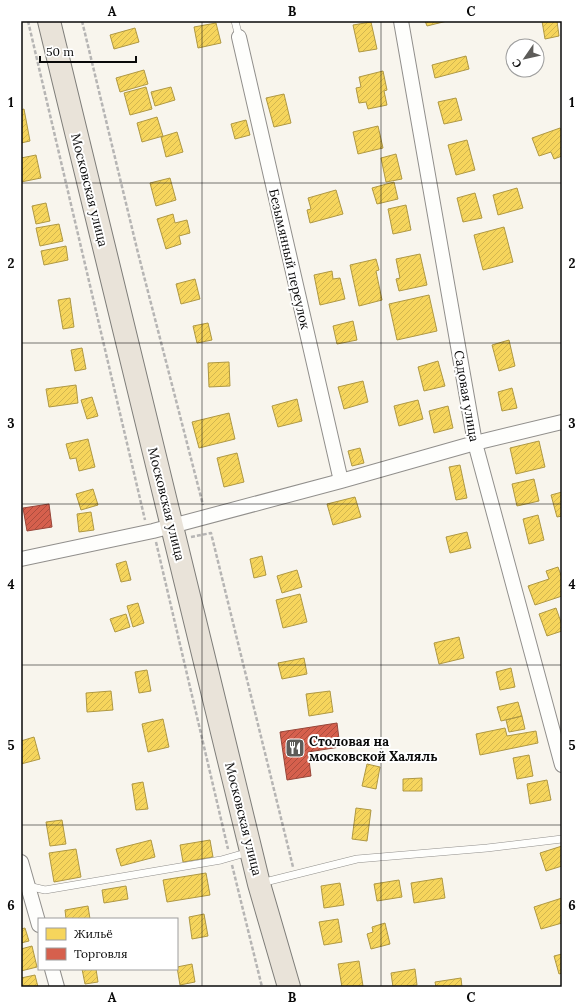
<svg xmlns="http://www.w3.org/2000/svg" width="583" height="1008" font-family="Lora,serif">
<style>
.homes{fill:url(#homes-hatch);stroke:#af9843}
.shops{fill:url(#shops-hatch);stroke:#984639}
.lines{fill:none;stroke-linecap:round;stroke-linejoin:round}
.lane-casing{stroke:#918f8c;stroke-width:8}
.street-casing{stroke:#918f8c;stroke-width:16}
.primary-casing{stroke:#7e7d79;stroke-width:24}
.path{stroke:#b6b5b4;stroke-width:2.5;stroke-dasharray:4 2;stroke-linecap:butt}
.lane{stroke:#fefefc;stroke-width:7}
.street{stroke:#fefefc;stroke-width:14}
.primary{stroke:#e9e3d9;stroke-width:22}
.grid{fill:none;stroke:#090909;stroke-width:1;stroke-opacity:0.55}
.labels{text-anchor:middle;stroke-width:4;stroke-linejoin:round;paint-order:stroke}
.street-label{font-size:13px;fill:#090909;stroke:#fff}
.poi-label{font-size:13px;font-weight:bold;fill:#090909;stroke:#fff;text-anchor:start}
.neatline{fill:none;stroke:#090909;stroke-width:1.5}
.grid-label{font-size:13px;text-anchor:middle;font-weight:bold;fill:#090909}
</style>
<defs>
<pattern id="homes-hatch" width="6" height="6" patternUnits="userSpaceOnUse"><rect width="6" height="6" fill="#f6d55c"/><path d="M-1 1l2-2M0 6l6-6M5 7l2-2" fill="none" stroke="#d2b64f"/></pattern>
<pattern id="shops-hatch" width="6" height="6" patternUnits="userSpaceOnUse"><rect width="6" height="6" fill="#d6604d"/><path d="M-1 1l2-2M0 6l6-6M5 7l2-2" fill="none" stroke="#ac4d3e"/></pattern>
</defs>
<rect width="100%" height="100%" fill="#f8f5ed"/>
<!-- homes -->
<path class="homes" d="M 425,21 L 447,21 L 427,26 Z
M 542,21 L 557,21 L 559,36 L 545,39 Z
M 371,22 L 377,49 L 359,52 L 353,25 Z
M 216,23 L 221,43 L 198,48 L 194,27 Z
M 135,28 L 139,42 L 114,49 L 110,35 Z
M 466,56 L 469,69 L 435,78 L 432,65 Z
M 144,70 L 148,84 L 120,92 L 116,78 Z
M 383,71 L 387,90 L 384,91 L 387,105 L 368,109 L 366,102 L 359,103 L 356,88 L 361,87 L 359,77 Z
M 146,87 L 152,109 L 130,115 L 124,93 Z
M 171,87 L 175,100 L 155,106 L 151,92 Z
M 284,94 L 291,123 L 274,127 L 266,98 Z
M 456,98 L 462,120 L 444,124 L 438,102 Z
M 24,109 L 30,141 L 21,143 L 21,110 Z
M 157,117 L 163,136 L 142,142 L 137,123 Z
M 246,120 L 250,135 L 235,139 L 231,124 Z
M 378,126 L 383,148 L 358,154 L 353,132 Z
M 560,128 L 562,132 L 562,156 L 554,159 L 551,152 L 539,156 L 532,138 Z
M 177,132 L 183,152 L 166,157 L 161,137 Z
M 467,140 L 475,170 L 456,175 L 448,145 Z
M 396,154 L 402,179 L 386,182 L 381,158 Z
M 36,155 L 41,178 L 21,182 L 21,158 Z
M 170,178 L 176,200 L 156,206 L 150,183 Z
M 394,182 L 398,199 L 377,204 L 372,188 Z
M 517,188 L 523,208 L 498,215 L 493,195 Z
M 336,190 L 343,214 L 310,223 L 307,210 L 311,209 L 308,198 Z
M 475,193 L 482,218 L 463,222 L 457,198 Z
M 46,203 L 50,221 L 36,224 L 32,206 Z
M 406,205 L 411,230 L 393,234 L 388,209 Z
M 173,214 L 175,223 L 187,220 L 190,233 L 179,236 L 181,244 L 166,249 L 157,219 Z
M 59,224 L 63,241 L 40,246 L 36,228 Z
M 504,227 L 513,262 L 483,270 L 474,235 Z
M 66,246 L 68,260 L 44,265 L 41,251 Z
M 420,254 L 427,285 L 399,291 L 396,279 L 400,278 L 396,259 Z
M 376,259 L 379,270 L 376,271 L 382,300 L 359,306 L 350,265 Z
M 332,271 L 333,279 L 340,278 L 345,299 L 320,305 L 314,275 Z
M 195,279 L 200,299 L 181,304 L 176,284 Z
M 429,295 L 437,331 L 397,340 L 389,304 Z
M 70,298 L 74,327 L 63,329 L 58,300 Z
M 353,321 L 357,340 L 337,344 L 333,326 Z
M 208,323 L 212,340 L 197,343 L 193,326 Z
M 509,340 L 515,366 L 499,371 L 492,345 Z
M 82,348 L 86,369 L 75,371 L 71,350 Z
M 438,361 L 445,386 L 424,391 L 418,367 Z
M 229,362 L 230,386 L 209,387 L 208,363 Z
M 363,381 L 368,402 L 344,409 L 338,387 Z
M 76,385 L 78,403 L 49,407 L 46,389 Z
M 512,388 L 517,408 L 502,411 L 498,392 Z
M 92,397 L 98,416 L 87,419 L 81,400 Z
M 297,399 L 302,421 L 278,427 L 272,406 Z
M 418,400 L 423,419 L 399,426 L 394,406 Z
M 448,406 L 453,428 L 434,433 L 429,411 Z
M 229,413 L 235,439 L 199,448 L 192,422 Z
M 88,439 L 95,467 L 79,471 L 76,458 L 70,459 L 66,444 Z
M 539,441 L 545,467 L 516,474 L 510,448 Z
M 360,448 L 364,463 L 352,466 L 348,451 Z
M 237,453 L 244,482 L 224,487 L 217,458 Z
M 460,465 L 467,498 L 456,500 L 449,467 Z
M 534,479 L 539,501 L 517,506 L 512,484 Z
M 93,489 L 98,505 L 81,510 L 76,494 Z
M 562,492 L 562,516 L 557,517 L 551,495 Z
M 355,497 L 361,517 L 333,525 L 327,504 Z
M 91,512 L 94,530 L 79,532 L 77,514 Z
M 538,515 L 544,540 L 529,544 L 523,519 Z
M 467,532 L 471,548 L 450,553 L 446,537 Z
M 262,556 L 266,575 L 254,578 L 250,559 Z
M 126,561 L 131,580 L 121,582 L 116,564 Z
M 558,567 L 562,578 L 562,596 L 535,605 L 528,586 L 549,579 L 546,571 Z
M 297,570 L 302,587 L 282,593 L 277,576 Z
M 300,594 L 307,622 L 283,628 L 276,600 Z
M 138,603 L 144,623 L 133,627 L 127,606 Z
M 556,608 L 562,625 L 562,631 L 547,636 L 539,614 Z
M 126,614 L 130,627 L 115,632 L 110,619 Z
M 459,637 L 464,658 L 439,664 L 434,643 Z
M 304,658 L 307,674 L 282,679 L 278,663 Z
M 511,668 L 515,687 L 500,690 L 496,672 Z
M 147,670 L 151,691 L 139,693 L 135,672 Z
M 111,691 L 113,710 L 87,712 L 86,693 Z
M 330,691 L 333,712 L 309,716 L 306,694 Z
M 518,702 L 522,716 L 501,721 L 497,707 Z
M 522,716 L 525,729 L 509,732 L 506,720 Z
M 163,719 L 169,747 L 148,752 L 142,724 Z
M 505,728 L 507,736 L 536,731 L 538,743 L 480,755 L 476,734 Z
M 34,737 L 40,759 L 21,764 L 21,741 Z
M 529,755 L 533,776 L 517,779 L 513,758 Z
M 367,764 L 380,767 L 376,789 L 362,786 Z
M 422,778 L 422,791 L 403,791 L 403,779 Z
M 547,780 L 551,800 L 530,804 L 527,784 Z
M 143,782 L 148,809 L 136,810 L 132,784 Z
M 356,808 L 371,810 L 367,841 L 352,839 Z
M 62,820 L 66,844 L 50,846 L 46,822 Z
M 151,840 L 155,857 L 121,866 L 116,849 Z
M 210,840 L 213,857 L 183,862 L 180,845 Z
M 562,846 L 562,866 L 546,871 L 540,853 Z
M 76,849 L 81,877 L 54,882 L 49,853 Z
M 206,873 L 210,895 L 167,902 L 163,880 Z
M 442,878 L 445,898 L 414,903 L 411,883 Z
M 399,880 L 402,897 L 377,901 L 374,884 Z
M 340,883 L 344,905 L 324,908 L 321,886 Z
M 126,886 L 128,899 L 104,903 L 102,890 Z
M 562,898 L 562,923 L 541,929 L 534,907 Z
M 88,906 L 90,919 L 66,919 L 65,910 Z
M 204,914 L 208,936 L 192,939 L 189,917 Z
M 338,919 L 342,942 L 324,945 L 319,922 Z
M 385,923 L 390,944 L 371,949 L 367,934 L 373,932 L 372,927 Z
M 25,928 L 29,941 L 21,943 L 21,929 Z
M 32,946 L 37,967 L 21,971 L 21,949 Z
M 562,954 L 562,973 L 559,974 L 554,956 Z
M 359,961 L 363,986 L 342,987 L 338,964 Z
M 192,964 L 195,982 L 180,985 L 177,967 Z
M 82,969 L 96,969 L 98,982 L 85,984 Z
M 415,969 L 417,985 L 393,987 L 391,973 Z
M 35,975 L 38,987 L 21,987 L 21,978 Z
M 461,978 L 462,987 L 436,987 L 435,982 Z"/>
<!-- shops -->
<path class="shops" d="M 49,504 L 52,527 L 27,531 L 23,508 Z
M 337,723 L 340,747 L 308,752 L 311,776 L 287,780 L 280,732 Z"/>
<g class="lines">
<!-- lane casing -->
<g class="lane-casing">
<path id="lane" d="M 235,21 L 239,37
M 261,883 L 357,859 L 487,848 L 562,839
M 28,886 L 45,890 L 221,860 L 249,852"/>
</g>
<!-- street casing -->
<g class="street-casing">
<path id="street" d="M 401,21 L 475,443 L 562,765
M 239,37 L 341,481
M 21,559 L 153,531 L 341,481 L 475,443 L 562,422
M 21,862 L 39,925
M 52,969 L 57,987"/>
</g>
<!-- primary casing -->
<g class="primary-casing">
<path id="primary" d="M 49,21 L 259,884 L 289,987"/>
</g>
<!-- path -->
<path class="path" d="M 28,21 L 145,520
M 82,21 L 138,253 L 203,505
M 191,537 L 211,533 L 293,867
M 156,542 L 228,849
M 232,865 L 262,987"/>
<!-- lane -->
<use href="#lane" class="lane"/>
<!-- street -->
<use href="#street" class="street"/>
<!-- primary -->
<use href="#primary" class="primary"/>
</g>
<!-- grid -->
<path class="grid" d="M 202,21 L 202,987M 381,21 L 381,987M 21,183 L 562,183M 21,343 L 562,343M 21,504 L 562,504M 21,665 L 562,665M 21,825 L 562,825"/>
<!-- icons -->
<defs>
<g id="restaurant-square" transform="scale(1)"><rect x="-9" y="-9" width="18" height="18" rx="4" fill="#5d5c59" stroke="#fff"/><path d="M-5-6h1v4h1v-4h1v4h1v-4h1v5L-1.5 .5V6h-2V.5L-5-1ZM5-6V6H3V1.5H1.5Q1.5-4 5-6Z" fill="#fff"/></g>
</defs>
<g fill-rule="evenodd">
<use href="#restaurant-square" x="295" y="748"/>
</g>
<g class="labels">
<!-- street labels -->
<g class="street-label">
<text transform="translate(90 190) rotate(76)" y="5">Московская улица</text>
<text transform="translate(290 259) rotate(77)" y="5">Безымянный переулок</text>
<text transform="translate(467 396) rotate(80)" y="5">Садовая улица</text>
<text transform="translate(167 504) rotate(76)" y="5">Московская улица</text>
<text transform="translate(244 819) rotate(76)" y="5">Московская улица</text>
</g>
<!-- poi labels -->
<g class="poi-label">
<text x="309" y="746">Столовая на<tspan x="309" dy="15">московской Халяль</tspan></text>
</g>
</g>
<!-- border -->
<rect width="583" height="1008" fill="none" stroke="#ffffff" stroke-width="44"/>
<!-- legend -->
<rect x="38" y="918" width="140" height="52" fill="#ffffff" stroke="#9d9d9d"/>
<rect x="46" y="928" width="20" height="12" fill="#f6d55c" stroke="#9d9d9d"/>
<text x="74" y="938" font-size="12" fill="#090909">Жильё</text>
<rect x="46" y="948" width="20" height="12" fill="#d6604d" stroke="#9d9d9d"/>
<text x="74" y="958" font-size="12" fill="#090909">Торговля</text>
<!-- north arrow -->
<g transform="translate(525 58) rotate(236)"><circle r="19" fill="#ffffff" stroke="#9d9d9d"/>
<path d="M0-3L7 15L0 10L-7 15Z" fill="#5d5c59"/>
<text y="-6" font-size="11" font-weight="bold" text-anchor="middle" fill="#090909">С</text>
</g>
<!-- scale -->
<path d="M40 56v6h96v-6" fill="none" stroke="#090909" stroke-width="2"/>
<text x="46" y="56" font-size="12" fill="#090909" stroke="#ffffff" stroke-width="3" paint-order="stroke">50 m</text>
<rect x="22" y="22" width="539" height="964" class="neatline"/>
<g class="grid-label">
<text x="112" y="16">A</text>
<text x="292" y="16">B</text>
<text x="471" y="16">C</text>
<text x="11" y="107">1</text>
<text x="572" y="107">1</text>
<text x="11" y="268">2</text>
<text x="572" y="268">2</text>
<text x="11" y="428">3</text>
<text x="572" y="428">3</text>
<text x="11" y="589">4</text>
<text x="572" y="589">4</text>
<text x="11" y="750">5</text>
<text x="572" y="750">5</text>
<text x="11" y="910">6</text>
<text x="572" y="910">6</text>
<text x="112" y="1002">A</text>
<text x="292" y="1002">B</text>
<text x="471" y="1002">C</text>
</g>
</svg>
